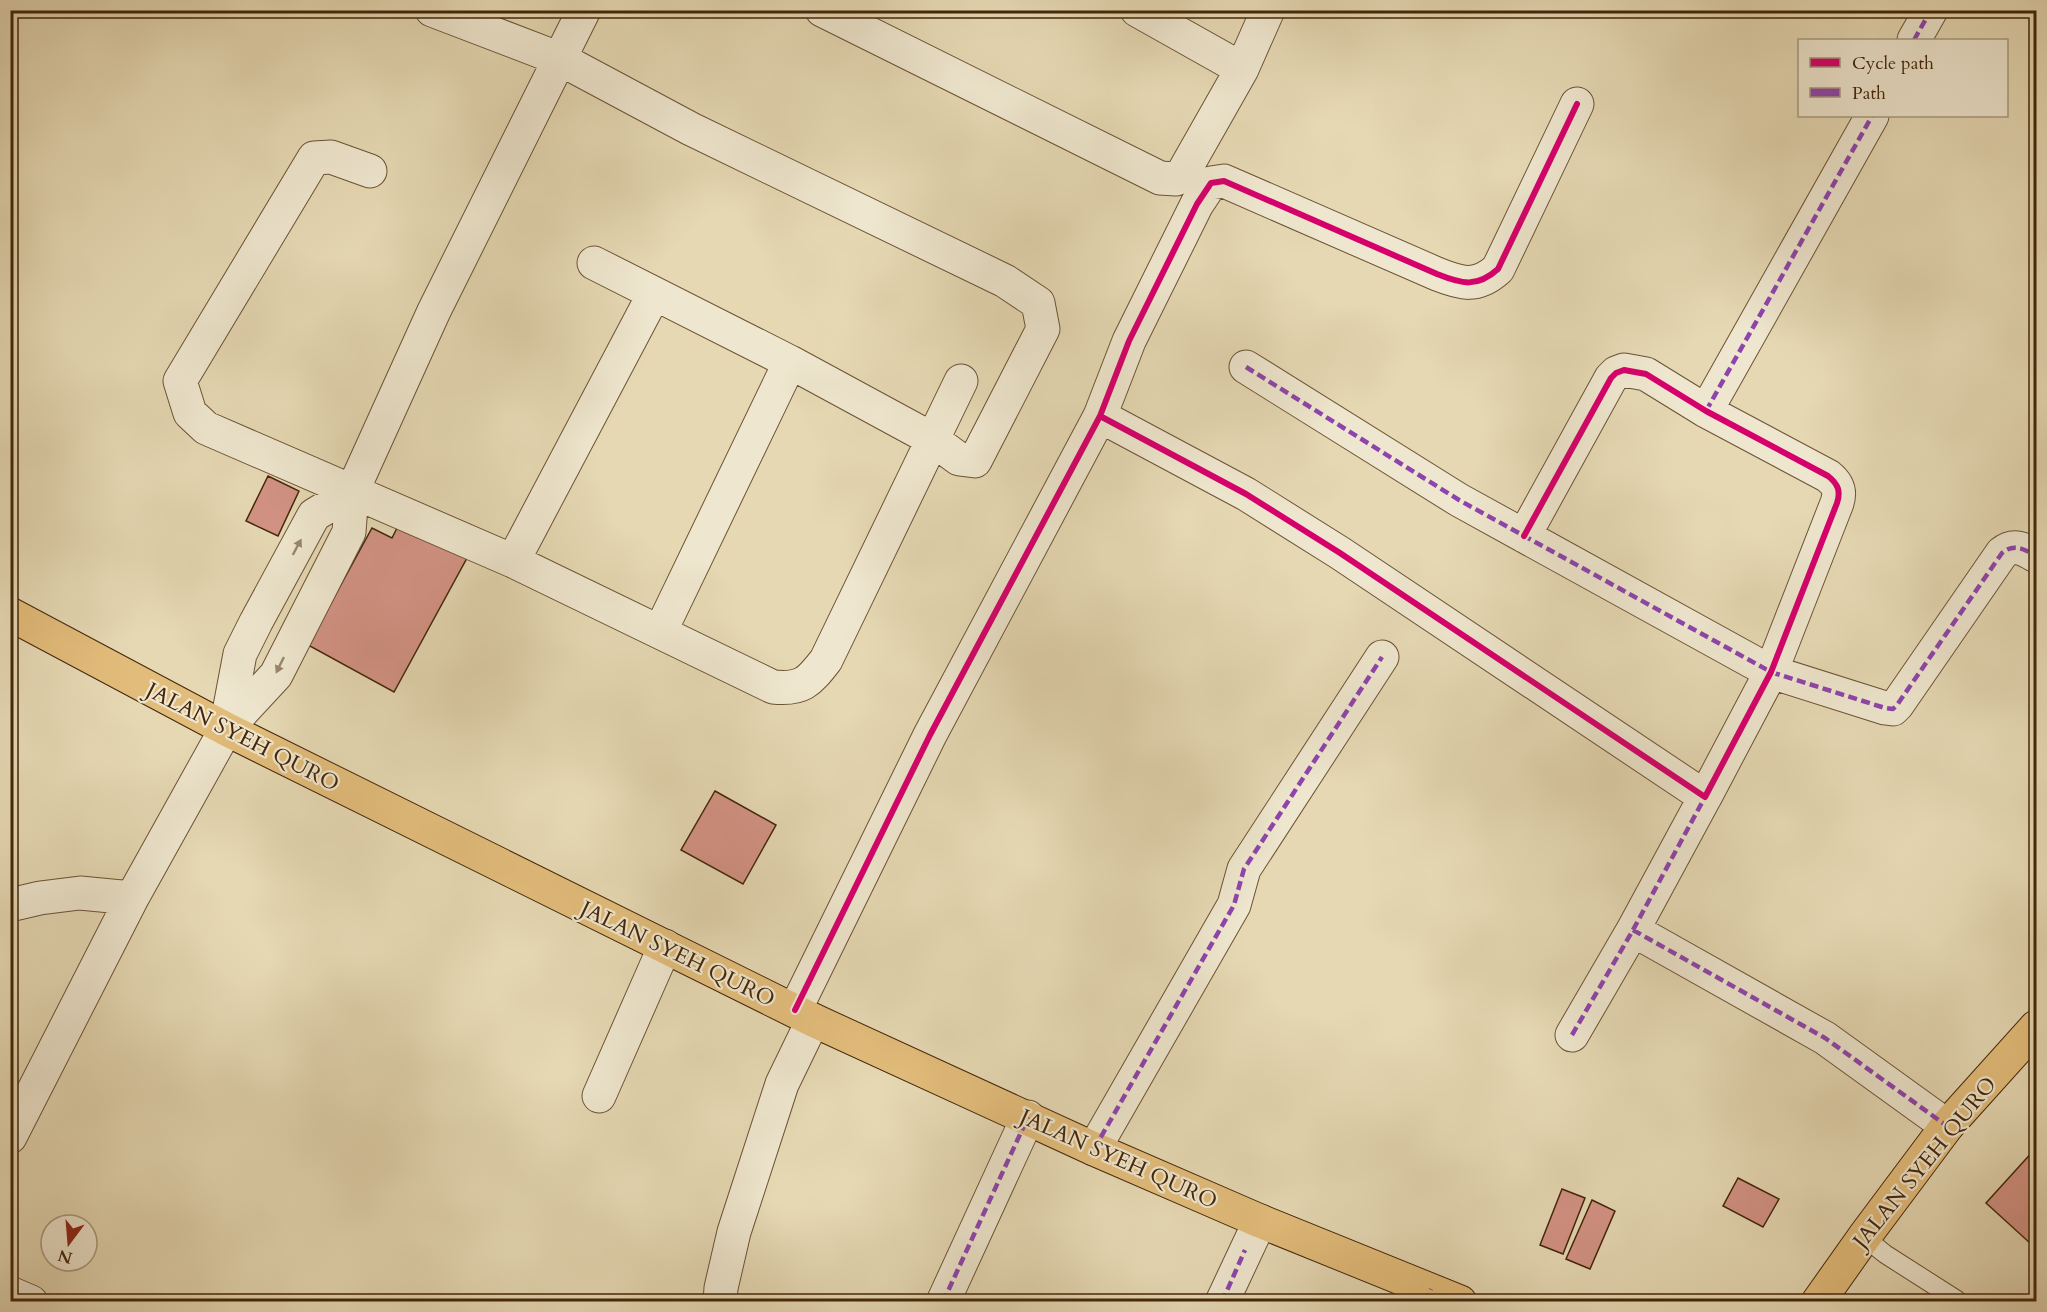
<svg xmlns="http://www.w3.org/2000/svg" width="2047" height="1312" font-family="Cardo,serif">
<style>
.building{fill:#d39385;stroke:#43260a;stroke-width:1.5}
.lines{fill:none;stroke-linecap:round;stroke-linejoin:round}
.lane-casing{stroke:#6c5234;stroke-width:20}
.street-casing{stroke:#6c5234;stroke-width:35}
.primary-casing{stroke:#43260a;stroke-width:35}
.lane{stroke:#eee6ce;stroke-width:18}
.street{stroke:#eee6ce;stroke-width:33}
.primary{stroke:#e2bc7a;stroke-width:33}
.quiet{stroke:#8e44ad;stroke-width:4.5;stroke-dasharray:9 4.5;stroke-linecap:butt}
.cycleway-casing{stroke:#eee6ce;stroke-width:10}
.cycleway{stroke:#d6006c;stroke-width:6}
.oneway{fill:#98866c}
.labels{text-anchor:middle;stroke-width:4.5;stroke-linejoin:round;paint-order:stroke}
.street-label{font-size:22px;fill:#43260a;stroke:#eee6ce}
</style>
<rect width="100%" height="100%" fill="#e5d8b3"/>
<filter id="stains"><feTurbulence type="fractalNoise" baseFrequency=".00333" numOctaves="4"/><feColorMatrix values="0 0 0 0 .2 0 0 0 0 .09 0 0 0 0 .02 0 0 0 .5 -.17"/></filter>
<radialGradient id="worn" r=".72"><stop offset=".6" stop-color="#630" stop-opacity="0"/><stop offset="1" stop-color="#630" stop-opacity=".3"/></radialGradient>
<!-- building -->
<path class="building" d="M 268,476 L 299,491 L 278,536 L 246,521 Z
M 400,522 L 467,558 L 394,692 L 308,645 L 372,528 L 392,538 Z
M 715,791 L 776,825 L 743,884 L 681,850 Z
M 2036,1148 L 2036,1237 L 2031,1244 L 1986,1203 Z
M 1738,1178 L 1779,1199 L 1763,1227 L 1723,1206 Z
M 1562,1189 L 1585,1198 L 1563,1254 L 1540,1245 Z
M 1592,1200 L 1615,1211 L 1590,1269 L 1566,1259 Z"/>
<g class="lines">
<!-- lane casing -->
<g class="lane-casing">
<path id="lane" d="M 1864,1237 L 1885,1254 L 1957,1300"/>
</g>
<!-- street casing -->
<g class="street-casing">
<path id="street" d="M 432,10 L 560,59 L 691,129 L 1005,281 L 1038,303 L 1043,329 L 975,461 L 959,459 L 932,439 L 790,362 L 594,263
M 822,10 L 1160,178 L 1176,179 L 1183,173 L 1242,69 L 1268,10
M 1137,10 L 1242,69
M 1914,40 L 1931,10
M 370,171 L 331,157 L 314,158 L 180,381 L 190,413 L 206,428 L 513,561 L 773,687 C 802,690 809,682 826,660 L 961,381
M 1246,367 L 1459,500 L 1771,672 L 1885,708 L 1893,709 L 1897,705 L 2002,553 C 2014,543 2024,549 2036,556
M 1706,411 L 1872,116
M 1100,416 L 1246,494 L 1340,553 L 1705,797 L 1771,672 L 1837,503 C 1841,491 1838,484 1828,476 L 1706,411 L 1646,374 L 1624,370 L 1616,373 L 1611,378 L 1524,536
M 513,561 L 654,294
M 660,632 L 790,362
M 226,728 L 240,654 L 256,622 L 314,515 L 352,492
M 10,905 L 40,898 L 80,893 L 132,898
M 1633,930 L 1825,1038 L 1947,1126
M 795,1010 L 930,735 L 1100,416 L 1129,341 L 1197,204 L 1211,183 L 1224,181 L 1437,274 C 1462,284 1477,288 1498,269 L 1577,104
M 1572,1035 L 1633,930 L 1705,797
M 599,1096 L 665,946
M 10,1137 L 132,898 L 226,729 L 276,675 L 349,532 L 352,492 L 434,311 L 584,10
M 1094,1149 L 1234,905 L 1244,869 L 1382,657
M 10,1293 L 31,1302
M 720,1302 L 721,1288 L 734,1232 L 782,1084 L 813,1020
M 943,1302 L 1028,1117
M 1222,1302 L 1260,1221"/>
</g>
<!-- primary casing -->
<g class="primary-casing">
<path id="primary" d="M 10,614 L 226,729 L 813,1020 L 1094,1149 L 1260,1221 L 1460,1302
M 1818,1302 L 1864,1237 L 1947,1126 L 2036,1027"/>
</g>
<!-- lane -->
<use href="#lane" class="lane"/>
<!-- street -->
<use href="#street" class="street"/>
<!-- primary -->
<use href="#primary" class="primary"/>
<!-- quiet -->
<path class="quiet" d="M 1914,40 L 1931,10
M 1246,367 L 1459,500 L 1771,672 L 1885,708 L 1893,709 L 1897,705 L 2002,553 C 2014,543 2024,549 2036,556
M 1706,411 L 1872,116
M 1633,930 L 1825,1038 L 1947,1126
M 1572,1035 L 1633,930 L 1705,797
M 1094,1149 L 1234,905 L 1244,869 L 1382,657
M 943,1302 L 1028,1117
M 1222,1302 L 1245,1250
M 1425,1302 L 1431,1289"/>
<!-- cycleway casing -->
<g class="cycleway-casing">
<path id="cycleway" d="M 1100,416 L 1246,494 L 1340,553 L 1705,797 L 1771,672 L 1837,503 C 1841,491 1838,484 1828,476 L 1706,411 L 1646,374 L 1624,370 L 1616,373 L 1611,378 L 1524,536
M 795,1010 L 930,735 L 1100,416 L 1129,341 L 1197,204 L 1211,183 L 1224,181 L 1437,274 C 1462,284 1477,288 1498,269 L 1577,104"/>
</g>
<!-- cycleway -->
<use href="#cycleway" class="cycleway"/>
</g>
<!-- one-way arrows -->
<defs><path id="oneway-solid" d="M-6-.8H1V-3.2L6.5 0L1 3.2V.8H-6Z" transform="scale(1.5)"/></defs>
<g class="oneway">
<use href="#oneway-solid" transform="translate(297 547) rotate(-62)"/>
<use href="#oneway-solid" transform="translate(280 665) rotate(116)"/>
</g>
<g class="labels">
<!-- street labels -->
<g class="street-label">
<text transform="translate(243 736) rotate(27)" y="8">JALAN SYEH QURO</text>
<text transform="translate(678 953) rotate(26)" y="8">JALAN SYEH QURO</text>
<text transform="translate(1119 1158) rotate(24)" y="8">JALAN SYEH QURO</text>
<text transform="translate(1924 1162) rotate(-51)" y="8">JALAN SYEH QURO</text>
</g>
</g>
<!-- margin -->
<rect width="2047" height="1312" fill="none" stroke="#e5d8b3" stroke-width="36"/>
<rect x="12" y="12" width="2023" height="1288" fill="none" stroke="#43260a" stroke-width="3"/>
<rect x="18" y="18" width="2011" height="1276" fill="none" stroke="#43260a" stroke-width="1.5"/>
<!-- legend -->
<rect x="1798" y="39" width="210" height="78" fill="#eee6ce" stroke="#aa9980" stroke-width="1.5"/>
<rect x="1810" y="58" width="30" height="9" fill="#d6006c" stroke="#aa9980" stroke-width="1.5"/>
<text x="1852" y="69" font-size="18" fill="#43260a">Cycle path</text>
<rect x="1810" y="88" width="30" height="9" fill="#8e44ad" stroke="#aa9980" stroke-width="1.5"/>
<text x="1852" y="99" font-size="18" fill="#43260a">Path</text>
<!-- north arrow -->
<g transform="translate(69 1243) rotate(196)"><circle r="28" fill="#eee6ce" stroke="#aa9980" stroke-width="1.5"/>
<path d="M0-4.5L10 22L0 15L-10 22Z" fill="#8f2418"/>
<text y="-9" font-size="16" font-weight="bold" text-anchor="middle" fill="#43260a">N</text>
</g>
<rect width="100%" height="100%" filter="url(#stains)"/>
<rect width="100%" height="100%" fill="url(#worn)"/>
</svg>
